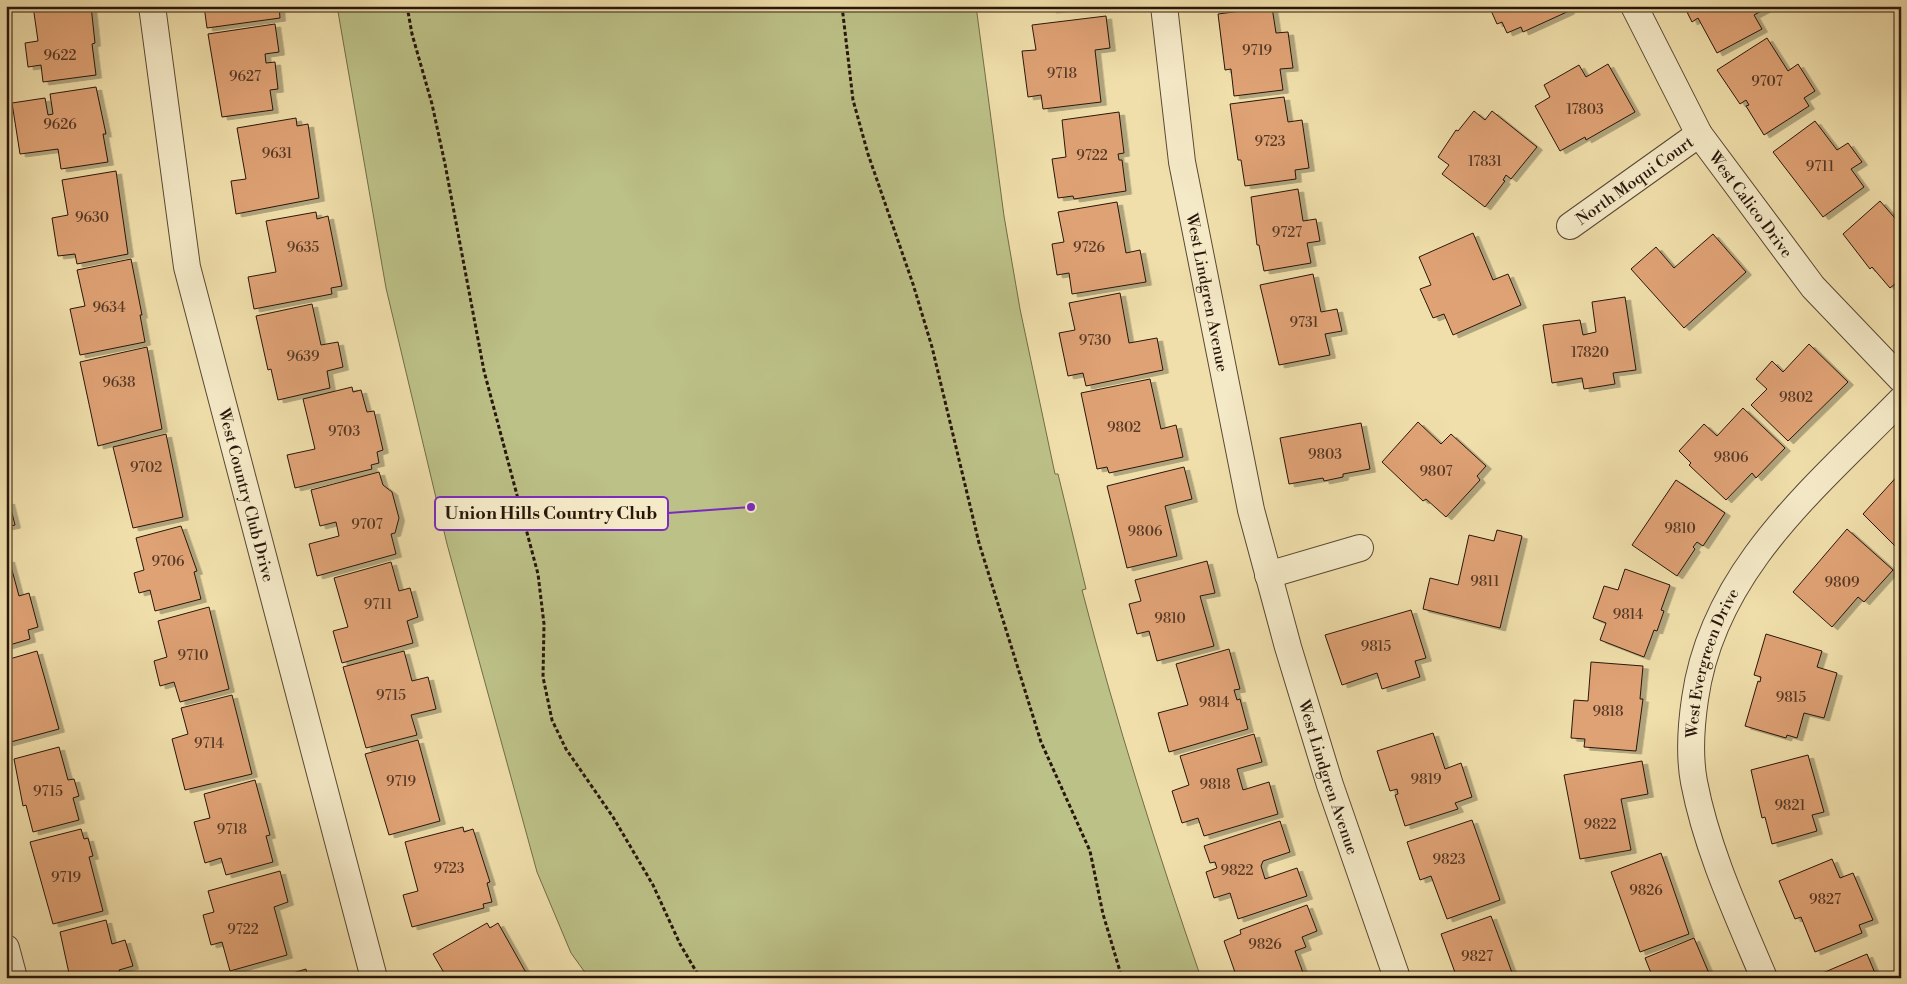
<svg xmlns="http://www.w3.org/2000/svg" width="1907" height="984" font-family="'Libre Bodoni',serif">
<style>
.green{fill:#bcc187;stroke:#726c49}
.building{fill:#dfa275;stroke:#28160b;filter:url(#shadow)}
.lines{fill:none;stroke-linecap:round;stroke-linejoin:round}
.minor-casing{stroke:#5a4833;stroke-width:28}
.path{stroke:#28160b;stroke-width:3;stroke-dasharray:4 2.5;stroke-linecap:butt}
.minor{stroke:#f5eac8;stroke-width:26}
.labels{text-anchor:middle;stroke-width:4;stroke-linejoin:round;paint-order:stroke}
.number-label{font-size:14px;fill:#563926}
.street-label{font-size:16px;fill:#28160b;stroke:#f5eac8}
.leader{fill:none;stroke:#7b2cbf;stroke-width:2}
.callout-dot{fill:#7b2cbf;stroke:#f5eac8;stroke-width:2}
.callout{fill:#f5eac8;stroke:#7b2cbf;stroke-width:2}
.callout-label{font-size:18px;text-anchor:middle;font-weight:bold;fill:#28160b}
</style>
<defs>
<filter id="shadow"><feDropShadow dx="5.5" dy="3" stdDeviation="0" flood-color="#0004"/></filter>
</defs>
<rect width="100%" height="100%" fill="#f0dfab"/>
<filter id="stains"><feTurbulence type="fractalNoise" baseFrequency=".004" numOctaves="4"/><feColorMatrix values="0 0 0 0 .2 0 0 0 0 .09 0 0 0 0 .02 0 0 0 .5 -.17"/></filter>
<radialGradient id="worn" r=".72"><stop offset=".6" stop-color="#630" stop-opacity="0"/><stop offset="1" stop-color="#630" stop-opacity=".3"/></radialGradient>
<!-- green -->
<path class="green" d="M 337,6 L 976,6 L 1004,216 L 1020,309 L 1055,474 L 1058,474 L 1086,589 L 1082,590 C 1116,721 1157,850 1201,978 L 589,978 L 571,953 L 537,872 L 447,544 L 386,288 Z"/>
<!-- building -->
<path class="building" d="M 33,6 L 91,6 L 95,43 L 92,44 L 96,75 L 43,82 L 41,65 L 28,67 L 25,43 L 38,41 Z
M 204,6 L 279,6 L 280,18 L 207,28 Z
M 1050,6 L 1092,6 L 1051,10 Z
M 1489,6 L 1567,6 L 1569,11 L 1523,32 L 1521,27 L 1507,33 L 1502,22 L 1497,24 Z
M 1684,6 L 1766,6 L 1767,8 L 1754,15 L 1762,29 L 1717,53 L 1698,18 L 1692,22 Z
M 1272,7 L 1276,33 L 1288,32 L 1293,68 L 1280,69 L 1283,90 L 1234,96 L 1231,69 L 1225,70 L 1218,14 Z
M 1106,16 L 1110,48 L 1095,50 L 1101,102 L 1043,109 L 1041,95 L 1028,97 L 1022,51 L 1036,50 L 1032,25 Z
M 275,24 L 279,52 L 265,54 L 266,63 L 275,62 L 278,89 L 270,90 L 273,110 L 222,117 L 208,34 Z
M 1767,38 L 1788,71 L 1798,64 L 1815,91 L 1804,98 L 1809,106 L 1764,135 L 1746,106 L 1749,105 L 1746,100 L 1740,104 L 1717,70 Z
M 1608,64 L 1635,112 L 1586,140 L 1585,137 L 1560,151 L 1535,106 L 1550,97 L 1544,85 L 1579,65 L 1586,77 Z
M 96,87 L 106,134 L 103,134 L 108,162 L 61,169 L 58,149 L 20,154 L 12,103 L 45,98 L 48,115 L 53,114 L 50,94 Z
M 1284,97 L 1288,122 L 1302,120 L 1309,168 L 1295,170 L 1296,179 L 1245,186 L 1241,160 L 1238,160 L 1230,104 Z
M 1474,111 L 1485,120 L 1492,111 L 1537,147 L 1511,179 L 1506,175 L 1503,180 L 1505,181 L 1485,207 L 1442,174 L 1449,165 L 1438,157 L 1456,130 L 1458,131 Z
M 1119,112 L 1124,153 L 1118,154 L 1119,160 L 1122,160 L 1126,191 L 1074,199 L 1073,196 L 1058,198 L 1052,159 L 1066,157 L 1062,120 Z
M 296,118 L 297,126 L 308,124 L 319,198 L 236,214 L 231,181 L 246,179 L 237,128 Z
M 1815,121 L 1837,150 L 1848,143 L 1862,162 L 1851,169 L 1864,187 L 1823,217 L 1773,152 Z
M 116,171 L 128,254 L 77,264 L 75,254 L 58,256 L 52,218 L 68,215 L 62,180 Z
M 1298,189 L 1303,221 L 1316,219 L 1320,241 L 1307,243 L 1311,263 L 1264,271 L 1259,245 L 1257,245 L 1251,197 Z
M 1880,201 L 1901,225 L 1901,279 L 1890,288 L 1872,267 L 1870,269 L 1843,234 Z
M 1117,202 L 1126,253 L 1140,250 L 1146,282 L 1072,294 L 1069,273 L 1057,275 L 1052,244 L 1064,242 L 1058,212 Z
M 316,212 L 317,219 L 328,216 L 342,286 L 331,288 L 332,294 L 254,309 L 248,277 L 276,272 L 266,221 Z
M 1473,233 L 1493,280 L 1508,274 L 1521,305 L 1453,335 L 1444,314 L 1433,318 L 1420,289 L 1431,285 L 1419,257 Z
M 1713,234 L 1746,272 L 1684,328 L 1631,269 L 1656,247 L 1674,268 Z
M 131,259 L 142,315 L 140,315 L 145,342 L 80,355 L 70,309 L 85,306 L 77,270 Z
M 1313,274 L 1321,312 L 1337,309 L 1342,331 L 1325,334 L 1330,355 L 1279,365 L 1260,285 Z
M 1120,293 L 1129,343 L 1157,338 L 1163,370 L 1086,386 L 1083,373 L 1068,376 L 1059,333 L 1075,330 L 1069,303 Z
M 1625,297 L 1636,370 L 1613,373 L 1615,384 L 1584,389 L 1582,378 L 1552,383 L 1543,325 L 1580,320 L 1583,335 L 1596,332 L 1592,302 Z
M 312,304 L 321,345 L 338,342 L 343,367 L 327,371 L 330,388 L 278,400 L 271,369 L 268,370 L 256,316 Z
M 1809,344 L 1848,382 L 1788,441 L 1751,405 L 1767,389 L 1756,379 L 1772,361 L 1783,372 Z
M 147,347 L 162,429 L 98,446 L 80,362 Z
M 1150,379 L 1161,429 L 1176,425 L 1183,457 L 1109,473 L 1107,467 L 1097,469 L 1081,393 Z
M 352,387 L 353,392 L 361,390 L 367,412 L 374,411 L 383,450 L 377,452 L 379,463 L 371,465 L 372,469 L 295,488 L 287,455 L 315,449 L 303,399 Z
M 1743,408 L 1785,448 L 1756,478 L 1752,473 L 1726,500 L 1689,465 L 1691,463 L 1679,451 L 1704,424 L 1717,436 Z
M 1418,422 L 1441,444 L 1451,434 L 1486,466 L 1477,476 L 1480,480 L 1446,517 L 1426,499 L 1423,501 L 1382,462 Z
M 1361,423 L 1370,469 L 1343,474 L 1343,477 L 1324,481 L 1323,478 L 1289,484 L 1280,438 Z
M 166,434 L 183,517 L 133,528 L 113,447 Z
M 1184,467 L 1192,499 L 1165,506 L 1177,556 L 1127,568 L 1107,486 Z
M 379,472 L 383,485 L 392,492 L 399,518 L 395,533 L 391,534 L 396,554 L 317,576 L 309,544 L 339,536 L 336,522 L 320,526 L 311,490 Z
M 1901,472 L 1901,550 L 1900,551 L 1863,514 Z
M 1676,480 L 1725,513 L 1703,546 L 1697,542 L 1693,547 L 1695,549 L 1677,576 L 1632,545 Z
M 9,501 L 15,525 L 6,527 L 6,502 Z
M 181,526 L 197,571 L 194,572 L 201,599 L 155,611 L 150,590 L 139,593 L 134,573 L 144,570 L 136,538 Z
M 1847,529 L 1893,570 L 1864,602 L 1858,597 L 1832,627 L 1793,592 Z
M 1497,530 L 1522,536 L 1500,628 L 1423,609 L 1430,578 L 1458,585 L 1469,535 L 1494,541 Z
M 9,559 L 19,596 L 29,593 L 38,627 L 28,630 L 30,639 L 6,646 L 6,560 Z
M 1207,561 L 1215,593 L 1200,596 L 1214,646 L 1157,661 L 1149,631 L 1137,634 L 1129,604 L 1141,601 L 1135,580 Z
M 391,562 L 399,591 L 410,588 L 418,617 L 407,621 L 413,643 L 342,663 L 333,631 L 348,627 L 334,578 Z
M 1625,569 L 1670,585 L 1661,610 L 1664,611 L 1657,631 L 1654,630 L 1644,657 L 1600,640 L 1606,623 L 1593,618 L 1604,586 L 1618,590 Z
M 209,607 L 229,689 L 180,702 L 174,682 L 160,686 L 154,661 L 167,657 L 158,621 Z
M 1411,610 L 1426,658 L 1415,661 L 1420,677 L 1382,689 L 1377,673 L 1342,685 L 1325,635 Z
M 1766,634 L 1822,651 L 1817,667 L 1837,673 L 1824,718 L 1804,713 L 1797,738 L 1787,735 L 1786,738 L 1745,726 L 1758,681 L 1760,682 L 1761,677 L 1754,675 Z
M 1229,649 L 1240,689 L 1234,690 L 1237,700 L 1240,699 L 1248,729 L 1169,752 L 1158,713 L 1188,705 L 1176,664 Z
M 37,651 L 59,729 L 7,743 L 6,660 Z
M 404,651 L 412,681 L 428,677 L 436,709 L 411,715 L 417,735 L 366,748 L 343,667 Z
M 1591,662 L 1643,666 L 1640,699 L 1643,699 L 1636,751 L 1584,747 L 1585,739 L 1571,738 L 1574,700 L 1588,701 Z
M 232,695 L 252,774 L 185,790 L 172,739 L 188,734 L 181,708 Z
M 1433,733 L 1445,769 L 1461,763 L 1472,797 L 1455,803 L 1458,809 L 1405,826 L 1395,795 L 1398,794 L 1397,789 L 1390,791 L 1377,751 Z
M 1254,734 L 1262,762 L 1237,769 L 1243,790 L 1269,782 L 1278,814 L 1204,836 L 1198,818 L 1182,823 L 1172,791 L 1189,785 L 1180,756 Z
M 418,740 L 440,821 L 389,835 L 365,754 Z
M 59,747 L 68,780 L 74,779 L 79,796 L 73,798 L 79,820 L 33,832 L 26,805 L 23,806 L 14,759 Z
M 1808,755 L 1824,812 L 1812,815 L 1817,831 L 1772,844 L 1765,817 L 1762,818 L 1751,770 Z
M 1642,761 L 1648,794 L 1621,799 L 1631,850 L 1580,859 L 1564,775 Z
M 255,780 L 270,835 L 266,836 L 273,862 L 226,875 L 221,858 L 205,863 L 194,822 L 210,818 L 204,794 Z
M 1472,820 L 1500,900 L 1447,919 L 1431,876 L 1420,880 L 1407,842 Z
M 1280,821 L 1290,852 L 1263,861 L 1261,866 L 1265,879 L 1297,868 L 1307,896 L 1238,919 L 1230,893 L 1214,898 L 1206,872 L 1217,868 L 1215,862 L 1210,863 L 1204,846 Z
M 463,827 L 464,832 L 473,829 L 490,882 L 487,883 L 492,902 L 483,904 L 484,908 L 412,927 L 403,895 L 418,891 L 405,842 Z
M 81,829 L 84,839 L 88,838 L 93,856 L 89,857 L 103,911 L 53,924 L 30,842 Z
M 1661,853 L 1689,934 L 1640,952 L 1611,872 Z
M 1832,859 L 1840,878 L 1853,873 L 1873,920 L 1859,925 L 1862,933 L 1815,952 L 1801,917 L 1795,919 L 1779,881 Z
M 280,871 L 288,902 L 274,907 L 287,955 L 230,971 L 222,942 L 211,945 L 203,915 L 214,912 L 208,891 Z
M 1307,905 L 1317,931 L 1302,937 L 1306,947 L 1295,951 L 1305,978 L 1237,978 L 1224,941 L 1241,934 L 1240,930 Z
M 1491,916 L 1514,978 L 1457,978 L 1441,934 Z
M 106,920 L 112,944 L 125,940 L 133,966 L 119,970 L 121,978 L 70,978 L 60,932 Z
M 487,923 L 490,928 L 498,923 L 529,978 L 466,978 L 463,974 L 456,978 L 447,978 L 433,954 Z
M 1694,938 L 1711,978 L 1653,978 L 1645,958 Z
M 1867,954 L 1877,978 L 1819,978 L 1818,975 Z
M 306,969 L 308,978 L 276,978 Z"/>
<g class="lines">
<!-- minor casing -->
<g class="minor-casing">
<g id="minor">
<path id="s1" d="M 152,6 L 187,267 L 374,978"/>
<path id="s2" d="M 1164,6 L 1182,162 L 1251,510 L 1288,647 L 1330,785 L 1397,978"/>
<path id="s3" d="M 1634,6 L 1699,134 L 1813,287 L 1901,379"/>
<path id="s4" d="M 1570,226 L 1699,134"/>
<path d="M 1268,575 L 1360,548"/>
<path d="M 6,948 L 14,978"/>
<path id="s5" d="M 1764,978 C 1737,914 1707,850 1694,782 C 1689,755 1691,726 1695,699 C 1713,570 1815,488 1901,400"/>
</g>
</g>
<!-- path -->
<path class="path" d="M 407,6 L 412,34 L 432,104 L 445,164 L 484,371 L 538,574 L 544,624 L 543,677 L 552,720 L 566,749 L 613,817 L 653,885 L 680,944 L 700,978
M 842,6 L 853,100 L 868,154 L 913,284 L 932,347 L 979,543 L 1041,742 L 1090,851 L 1103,914 L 1122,978"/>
<!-- minor -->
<use href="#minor" class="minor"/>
</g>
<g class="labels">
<!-- number labels -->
<g class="number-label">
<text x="1257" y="55">9719</text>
<text x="60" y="60">9622</text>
<text x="1062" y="78">9718</text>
<text x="245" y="81">9627</text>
<text x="1767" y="86">9707</text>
<text x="1585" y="114">17803</text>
<text x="60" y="129">9626</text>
<text x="1270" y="146">9723</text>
<text x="277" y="158">9631</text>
<text x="1092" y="160">9722</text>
<text x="1485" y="166">17831</text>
<text x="1820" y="171">9711</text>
<text x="92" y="222">9630</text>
<text x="1287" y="237">9727</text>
<text x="303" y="252">9635</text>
<text x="1089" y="252">9726</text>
<text x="109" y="312">9634</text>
<text x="1304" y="327">9731</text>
<text x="1095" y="345">9730</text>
<text x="1590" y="357">17820</text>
<text x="303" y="361">9639</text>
<text x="119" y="387">9638</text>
<text x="1796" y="402">9802</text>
<text x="1124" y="432">9802</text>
<text x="344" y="436">9703</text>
<text x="1325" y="459">9803</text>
<text x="1731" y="462">9806</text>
<text x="146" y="472">9702</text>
<text x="1436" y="476">9807</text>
<text x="367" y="529">9707</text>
<text x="1680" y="533">9810</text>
<text x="1145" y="536">9806</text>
<text x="168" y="566">9706</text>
<text x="1485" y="586">9811</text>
<text x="1842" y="587">9809</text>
<text x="378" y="609">9711</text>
<text x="1628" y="619">9814</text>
<text x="1170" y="623">9810</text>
<text x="1376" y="651">9815</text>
<text x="193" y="660">9710</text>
<text x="391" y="700">9715</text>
<text x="1791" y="702">9815</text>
<text x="1214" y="707">9814</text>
<text x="1608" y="716">9818</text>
<text x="209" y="748">9714</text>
<text x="1426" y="784">9819</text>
<text x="401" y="786">9719</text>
<text x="1215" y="789">9818</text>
<text x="48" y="796">9715</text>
<text x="1790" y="810">9821</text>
<text x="1600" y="829">9822</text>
<text x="232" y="834">9718</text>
<text x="1449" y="864">9823</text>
<text x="449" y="873">9723</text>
<text x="1237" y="875">9822</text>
<text x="66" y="882">9719</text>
<text x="1646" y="895">9826</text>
<text x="1825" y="904">9827</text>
<text x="243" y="934">9722</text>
<text x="1265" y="949">9826</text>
<text x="1477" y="961">9827</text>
</g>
<!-- street labels -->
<g class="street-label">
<text dy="6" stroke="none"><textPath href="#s4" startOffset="79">North Moqui Court</textPath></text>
<text dy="6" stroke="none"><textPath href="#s3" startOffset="231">West Calico Drive</textPath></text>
<text dy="6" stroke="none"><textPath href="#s2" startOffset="290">West Lindgren Avenue</textPath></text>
<text dy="6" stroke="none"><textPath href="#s1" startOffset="499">West Country Club Drive</textPath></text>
<text dy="6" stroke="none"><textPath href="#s5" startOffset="331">West Evergreen Drive</textPath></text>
<text dy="6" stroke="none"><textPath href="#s2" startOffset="790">West Lindgren Avenue</textPath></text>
</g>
</g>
<!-- callouts -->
<path class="leader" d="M751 507L668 513"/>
<circle class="callout-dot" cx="751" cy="507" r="5"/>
<rect class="callout" x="435" y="497" width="233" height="33" rx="5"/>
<g class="callout-label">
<text x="551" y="519">Union Hills Country Club</text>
</g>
<!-- margin -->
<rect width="1907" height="984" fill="none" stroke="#f0dfab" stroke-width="25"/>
<rect x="8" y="8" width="1892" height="969" fill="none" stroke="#28160b" stroke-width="2.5"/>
<rect x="12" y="12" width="1882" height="959" fill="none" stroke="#28160b"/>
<rect width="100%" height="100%" filter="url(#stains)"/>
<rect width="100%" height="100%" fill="url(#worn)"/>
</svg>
